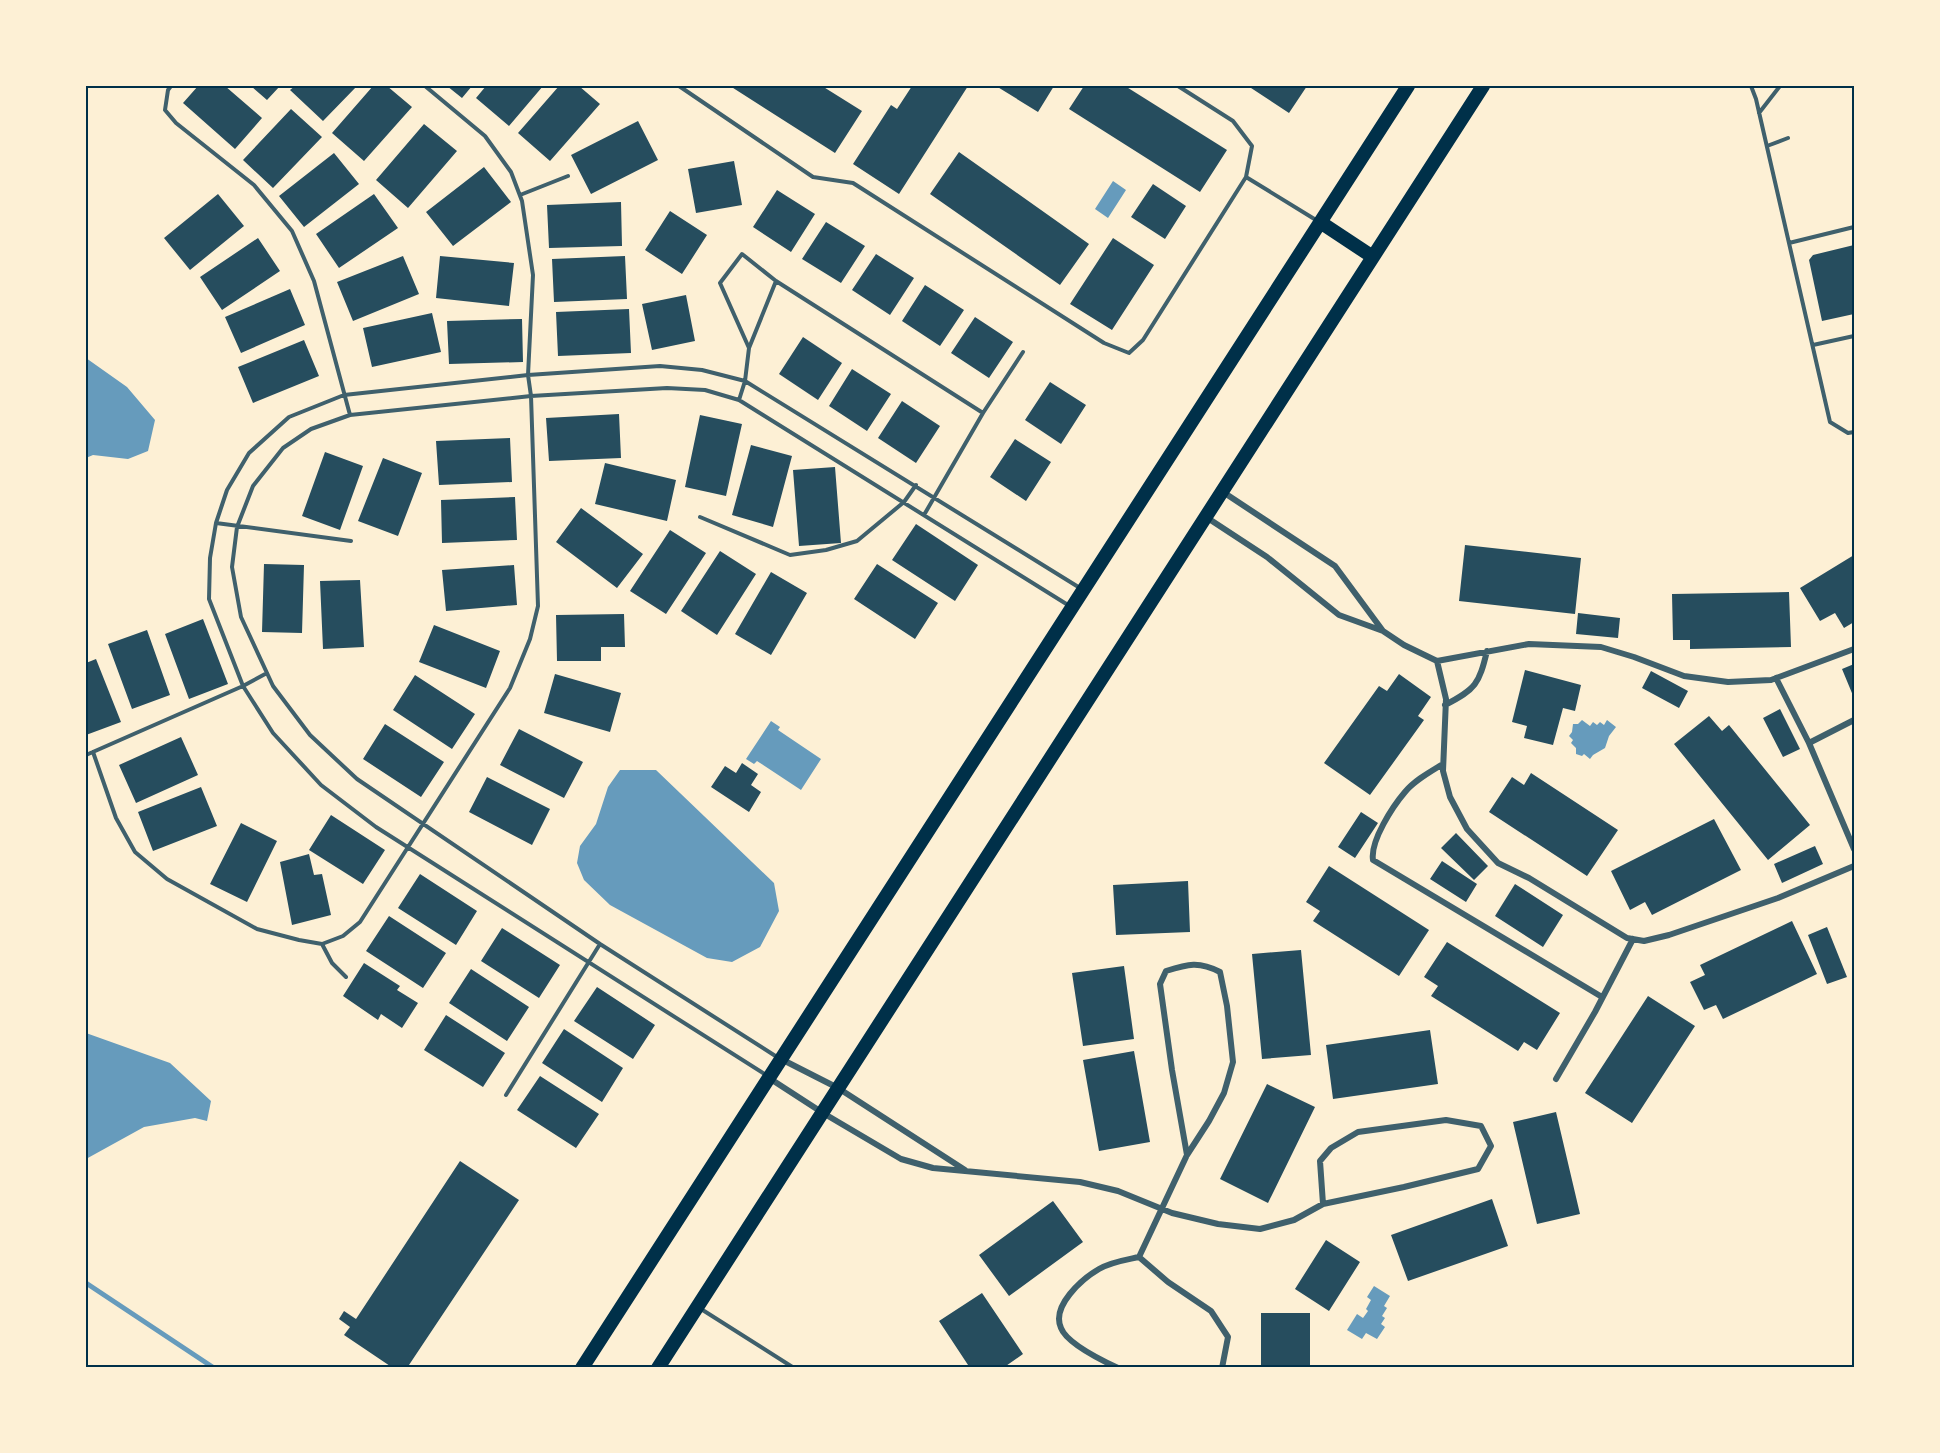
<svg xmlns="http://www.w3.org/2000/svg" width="1940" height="1453" font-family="'DM Sans',sans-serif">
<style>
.water{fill:#669bbc}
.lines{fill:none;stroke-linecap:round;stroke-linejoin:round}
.stream{stroke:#669bbc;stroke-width:5}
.building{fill:#264d5e}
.service{stroke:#3f606c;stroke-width:4}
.minor{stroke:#3f606c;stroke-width:6}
.primary{stroke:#003049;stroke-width:14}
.neatline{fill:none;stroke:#003049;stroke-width:2}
</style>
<rect width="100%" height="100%" fill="#fdf0d5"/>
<!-- water -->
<path class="water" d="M 1113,181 L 1126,190 L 1108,218 L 1095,209 Z
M 86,358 L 127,387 L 155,420 L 148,451 L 128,459 L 93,455 L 86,458 Z
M 1582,720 L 1590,726 L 1593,722 L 1597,725 L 1600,722 L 1604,725 L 1607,720 L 1616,727 L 1609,736 L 1605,748 L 1593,755 L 1590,759 L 1584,754 L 1582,756 L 1576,754 L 1576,748 L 1571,743 L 1573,740 L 1569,736 L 1572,732 L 1573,724 L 1578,724 Z
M 771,721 L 780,727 L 778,730 L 821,759 L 801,790 L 757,761 L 754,764 L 746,759 Z
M 620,770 L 656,770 L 774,883 L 779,911 L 760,947 L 732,962 L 707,958 L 610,905 L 584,880 L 577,863 L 580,846 L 596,824 L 608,787 Z
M 86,1033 L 170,1063 L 211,1101 L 207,1121 L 195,1118 L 144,1127 L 86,1159 Z
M 1374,1286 L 1390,1296 L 1384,1306 L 1387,1308 L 1382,1316 L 1385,1318 L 1381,1324 L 1385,1327 L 1377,1339 L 1366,1333 L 1362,1339 L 1347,1330 L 1357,1314 L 1363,1318 L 1368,1311 L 1366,1309 L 1371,1300 L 1367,1297 Z"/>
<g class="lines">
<!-- stream -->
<path class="stream" d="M 86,1283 L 214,1368"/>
</g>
<!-- building -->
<path class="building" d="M 198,86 L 225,86 L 262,118 L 235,149 L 183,103 Z
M 251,86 L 280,86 L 267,100 Z
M 295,86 L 357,86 L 323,121 L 290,90 Z
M 373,86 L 387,86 L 412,107 L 364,161 L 332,133 Z
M 447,86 L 472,86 L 462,98 Z
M 486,86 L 543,86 L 509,126 L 476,98 Z
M 559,86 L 579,86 L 600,104 L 550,161 L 518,133 Z
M 730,86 L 822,86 L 862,111 L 835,153 Z
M 912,86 L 968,86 L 899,194 L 853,164 L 891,105 L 897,109 Z
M 996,86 L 1054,86 L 1038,112 Z
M 1084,86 L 1125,86 L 1227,150 L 1200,192 L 1069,109 Z
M 1248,86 L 1307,86 L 1289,113 Z
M 291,109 L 322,137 L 273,188 L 243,160 Z
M 638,121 L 658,160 L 591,194 L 571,155 Z
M 424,124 L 457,151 L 408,208 L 376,180 Z
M 959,152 L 1089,244 L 1060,285 L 930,194 Z
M 334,153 L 359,184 L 304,227 L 279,196 Z
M 734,161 L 742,205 L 696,213 L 688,169 Z
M 484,167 L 511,202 L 453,246 L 426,212 Z
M 1153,184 L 1186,206 L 1165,239 L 1131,217 Z
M 777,190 L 815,214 L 791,252 L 753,227 Z
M 218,194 L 244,226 L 190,270 L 164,238 Z
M 374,194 L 398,228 L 339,268 L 316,234 Z
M 621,202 L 622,246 L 549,248 L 547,205 Z
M 670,211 L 707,235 L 682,274 L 645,250 Z
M 826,222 L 865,246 L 841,283 L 802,259 Z
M 258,238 L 280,271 L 222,310 L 200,277 Z
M 1113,238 L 1154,265 L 1112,330 L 1070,304 Z
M 1854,245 L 1854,314 L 1822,321 L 1809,260 L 1813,255 Z
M 876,254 L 914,278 L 890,315 L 852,290 Z
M 403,256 L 419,294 L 353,321 L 337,282 Z
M 440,256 L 514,263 L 509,306 L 436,298 Z
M 625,256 L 627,299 L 554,302 L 552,259 Z
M 925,285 L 964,310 L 940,346 L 902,321 Z
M 290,289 L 305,325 L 241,353 L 225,317 Z
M 686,295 L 695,341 L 652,350 L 642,304 Z
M 629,309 L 631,353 L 558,356 L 556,312 Z
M 432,313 L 441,352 L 372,367 L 363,328 Z
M 975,317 L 1013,342 L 989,378 L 951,353 Z
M 522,319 L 523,362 L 449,364 L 447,321 Z
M 803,337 L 842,363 L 818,400 L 779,374 Z
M 304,340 L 319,376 L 253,403 L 238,367 Z
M 852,369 L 891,394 L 867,431 L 829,406 Z
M 1050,382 L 1086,405 L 1061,444 L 1025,420 Z
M 902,401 L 940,426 L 916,463 L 878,438 Z
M 619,414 L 621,458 L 549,461 L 546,418 Z
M 700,415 L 742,424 L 726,496 L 685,487 Z
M 510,438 L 512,482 L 439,485 L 436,441 Z
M 1015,439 L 1051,462 L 1026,501 L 990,477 Z
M 751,445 L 792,456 L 773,527 L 732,515 Z
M 325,452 L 363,466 L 340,530 L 302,516 Z
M 383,458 L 422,473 L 398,536 L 358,521 Z
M 605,463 L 676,480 L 667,521 L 595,504 Z
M 835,467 L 841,543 L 799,546 L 793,470 Z
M 515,497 L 517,540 L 442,543 L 441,500 Z
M 581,508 L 643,554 L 617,588 L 556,542 Z
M 916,524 L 978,565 L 955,601 L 892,560 Z
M 670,530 L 706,553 L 666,614 L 630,591 Z
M 1465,545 L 1581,558 L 1575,614 L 1459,601 Z
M 720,551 L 756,574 L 717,635 L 681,611 Z
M 1854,555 L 1854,622 L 1844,628 L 1835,613 L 1820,621 L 1800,588 Z
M 264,564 L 304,565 L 302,633 L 262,632 Z
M 877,564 L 938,603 L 915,639 L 854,599 Z
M 514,565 L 517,605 L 446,611 L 442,570 Z
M 771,572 L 807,593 L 771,655 L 735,634 Z
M 360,580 L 364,647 L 323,649 L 320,581 Z
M 1789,592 L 1791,647 L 1690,649 L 1690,640 L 1673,640 L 1672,594 Z
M 1578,613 L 1620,618 L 1618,638 L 1576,634 Z
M 624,614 L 625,647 L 601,647 L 601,661 L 557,661 L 556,615 Z
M 203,619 L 228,684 L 189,699 L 165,634 Z
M 434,625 L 500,651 L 486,688 L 419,662 Z
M 147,630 L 170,695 L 132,709 L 108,644 Z
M 96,659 L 121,722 L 86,735 L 86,663 Z
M 1854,664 L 1854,698 L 1842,669 Z
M 1525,670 L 1581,685 L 1575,711 L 1563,708 L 1553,745 L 1524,738 L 1527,726 L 1512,722 Z
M 1651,671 L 1688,691 L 1679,708 L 1642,688 Z
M 555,674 L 621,693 L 610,732 L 544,713 Z
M 1399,674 L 1431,697 L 1418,716 L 1424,720 L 1370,795 L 1324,763 L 1379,686 L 1387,691 Z
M 415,675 L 475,714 L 452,749 L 393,710 Z
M 1780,709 L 1800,749 L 1783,757 L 1763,718 Z
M 1709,716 L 1722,731 L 1729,725 L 1810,825 L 1768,860 L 1674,744 Z
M 385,724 L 444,762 L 421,797 L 363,759 Z
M 519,729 L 583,762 L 564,798 L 500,765 Z
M 181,737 L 198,775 L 136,803 L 119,765 Z
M 742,763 L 758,774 L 751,785 L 761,792 L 749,812 L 711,787 L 725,766 L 736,773 Z
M 1531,773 L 1618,830 L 1587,876 L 1489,812 L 1512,777 L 1524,785 Z
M 487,777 L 550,809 L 532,845 L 469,812 Z
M 201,787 L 217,826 L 153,851 L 138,812 Z
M 1361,812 L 1378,823 L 1355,858 L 1338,847 Z
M 331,815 L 385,850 L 363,884 L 309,850 Z
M 1714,819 L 1741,870 L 1652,915 L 1645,902 L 1630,910 L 1611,871 Z
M 241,823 L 277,841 L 247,902 L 210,884 Z
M 1456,833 L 1488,866 L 1474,880 L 1441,848 Z
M 1815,846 L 1823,864 L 1782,883 L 1774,864 Z
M 309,854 L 314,875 L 322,874 L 331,915 L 292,925 L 280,862 Z
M 1442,861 L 1477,884 L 1466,902 L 1430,879 Z
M 1329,866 L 1429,930 L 1399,976 L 1313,921 L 1320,911 L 1306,902 Z
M 420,874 L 477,911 L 456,945 L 398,908 Z
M 1188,881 L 1190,932 L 1116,935 L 1113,885 Z
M 1515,884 L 1563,915 L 1543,947 L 1495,916 Z
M 389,916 L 446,953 L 423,988 L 366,951 Z
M 1792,921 L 1817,974 L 1723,1019 L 1716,1005 L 1704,1010 L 1690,982 L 1705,975 L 1700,965 Z
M 1827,927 L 1847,977 L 1827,984 L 1808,935 Z
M 502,928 L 560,965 L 539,998 L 481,961 Z
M 1447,942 L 1560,1013 L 1537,1050 L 1524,1042 L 1518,1051 L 1431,996 L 1438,986 L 1424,977 Z
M 1301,950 L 1311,1055 L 1262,1059 L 1252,954 Z
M 364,963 L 400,986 L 397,990 L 418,1003 L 402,1028 L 381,1014 L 378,1020 L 343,996 Z
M 1124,966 L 1134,1039 L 1083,1046 L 1072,973 Z
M 471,969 L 529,1007 L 507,1041 L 449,1003 Z
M 597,987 L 655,1025 L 633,1059 L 574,1021 Z
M 1648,996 L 1695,1026 L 1632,1123 L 1585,1093 Z
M 446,1015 L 505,1053 L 483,1087 L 424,1050 Z
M 564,1029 L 623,1068 L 602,1102 L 542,1063 Z
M 1430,1030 L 1438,1084 L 1333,1099 L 1326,1045 Z
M 1134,1051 L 1150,1142 L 1099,1151 L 1083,1060 Z
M 540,1076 L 599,1114 L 576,1148 L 517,1110 Z
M 1267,1084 L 1315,1107 L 1268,1203 L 1220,1179 Z
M 1556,1112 L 1580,1214 L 1537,1224 L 1513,1122 Z
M 460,1161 L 519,1200 L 407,1368 L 393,1368 L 344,1335 L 350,1327 L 339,1319 L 344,1311 L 356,1319 Z
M 1492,1199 L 1508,1246 L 1408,1281 L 1391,1235 Z
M 1053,1201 L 1083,1242 L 1009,1296 L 979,1255 Z
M 1326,1240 L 1360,1262 L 1329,1311 L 1295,1289 Z
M 982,1293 L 1023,1354 L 1003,1368 L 970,1368 L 939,1321 Z
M 1261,1313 L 1310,1313 L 1310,1368 L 1261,1368 Z"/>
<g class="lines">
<!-- service -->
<path class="service" d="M 171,86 L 168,90 L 165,110 L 176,123 L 254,185 L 292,231 L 314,281 L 350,415
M 679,86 L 813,177 L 853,183 L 1104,343 L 1129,353 L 1143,340 L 1246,177 L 1252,146 L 1233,121 L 1178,86
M 1751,86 L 1756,99 L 1830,422 L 1848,433 L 1854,432
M 1759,113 L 1780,86
M 1767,146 L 1788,138
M 1246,177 L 1316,220
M 520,195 L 568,176
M 1789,243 L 1854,227
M 1813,345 L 1854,336
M 749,348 L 720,283 L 742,254 L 776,281 L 983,413
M 739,400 L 745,381 L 749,348 L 776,281
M 924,515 L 983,413 L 1023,352
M 700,517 L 790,555 L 826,550 L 857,541 L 904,502 L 916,485
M 216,523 L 351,541
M 93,752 L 116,818 L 135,852 L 167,879 L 257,929 L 299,940 L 322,944 L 343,936 L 360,922 L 510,688 L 530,639 L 538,606 L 531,396 L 528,375 L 533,275 L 522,201 L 511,172 L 485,136 L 425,86
M 86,755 L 243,686 L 267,673
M 322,944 L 332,963 L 346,977
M 777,1057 L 600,944 L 357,779 L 310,735 L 273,686 L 241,617 L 232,567 L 237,527 L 253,486 L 283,448 L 311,429 L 350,415 L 531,396 L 667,388 L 705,390 L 739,400 L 1068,605
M 766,1075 L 376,827 L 321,785 L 273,733 L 243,686 L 209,599 L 210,558 L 216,523 L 227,490 L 249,453 L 289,417 L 344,395 L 528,375 L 660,366 L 702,370 L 745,381 L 1080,588
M 506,1095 L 600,944
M 701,1309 L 794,1368"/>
<!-- minor -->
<path class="minor" d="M 1223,492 L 1335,566 L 1383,631
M 1206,517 L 1267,557 L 1339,615 L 1383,631 L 1404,645 L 1437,661 L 1529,644 L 1601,647 L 1634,657 L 1684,676 L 1728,682 L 1771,680 L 1854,649
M 1437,661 L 1446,699 L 1443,771 L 1450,797 L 1467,829 L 1498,863 L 1529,878 L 1627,938 L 1644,941 L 1669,935 L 1778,898 L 1854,866
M 1776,678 L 1809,743 L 1854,849
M 1445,705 C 1476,689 1479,684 1487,651
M 1809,743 L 1854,720
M 1443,764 C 1430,772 1415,780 1405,792 C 1393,806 1370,841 1373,860 L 1602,997
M 781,1059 L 838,1088 L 965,1170
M 769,1078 L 823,1113 L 901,1159 L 933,1168 L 1080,1182 L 1118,1191 L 1172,1213 L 1218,1224 L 1260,1229 L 1294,1220 L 1323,1204 L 1404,1187 L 1478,1169 L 1491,1146 L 1481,1126 L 1446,1120 L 1358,1132 L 1331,1148 L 1320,1161 L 1323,1204
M 1556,1079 L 1595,1012 L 1633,939
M 1187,1155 L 1172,1070 L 1160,984 L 1166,971 C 1188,964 1199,961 1220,972 L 1227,1006 L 1233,1062 L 1224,1093 L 1209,1121 L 1187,1155 L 1139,1257 L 1168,1282 L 1211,1311 L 1228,1337 L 1222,1368
M 1118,1368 C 1103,1361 1067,1344 1061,1328 C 1051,1306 1082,1279 1099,1269 C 1111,1262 1125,1260 1139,1257"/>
<!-- primary -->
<path class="primary" d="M 1320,222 L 1373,257
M 582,1368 L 1408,86
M 658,1368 L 1483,86"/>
</g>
<!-- border -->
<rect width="1940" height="1453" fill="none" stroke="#fdf0d5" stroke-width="174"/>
<rect x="87" y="87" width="1766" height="1279" class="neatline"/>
</svg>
